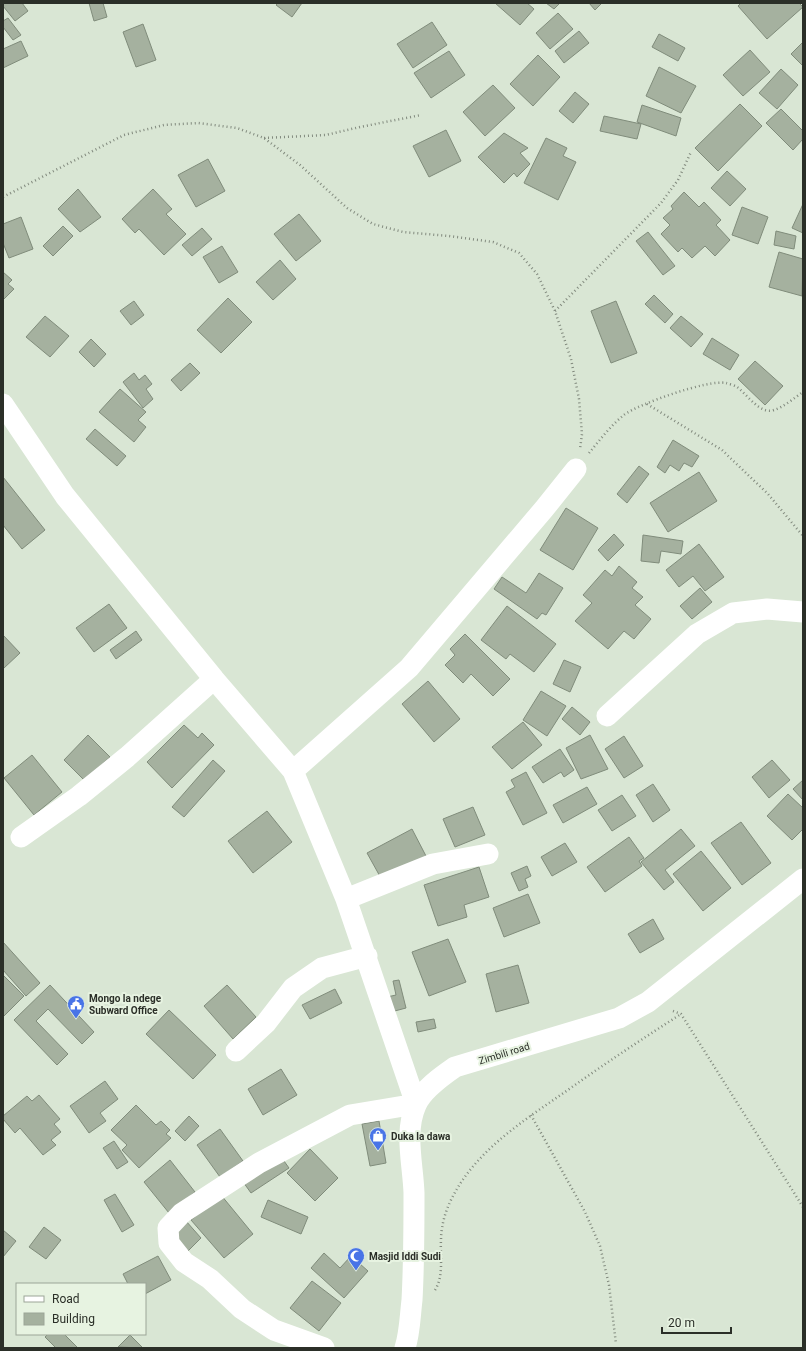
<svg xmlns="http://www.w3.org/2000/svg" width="806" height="1351" font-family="Roboto,sans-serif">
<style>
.building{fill:#a5b19f;stroke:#808c7b}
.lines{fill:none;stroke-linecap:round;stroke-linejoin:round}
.path{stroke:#828a7e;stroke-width:2.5;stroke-dasharray:1 3;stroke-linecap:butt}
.minor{stroke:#fff;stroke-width:21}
.labels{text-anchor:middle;stroke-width:4;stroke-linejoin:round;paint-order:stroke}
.poi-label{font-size:10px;font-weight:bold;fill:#2b2f28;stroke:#e7f3e1;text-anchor:start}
.street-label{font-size:10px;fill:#2b2f28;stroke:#e7f3e1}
</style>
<rect width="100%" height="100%" fill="#d9e6d4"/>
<!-- building -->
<path class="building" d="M 3,3 L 22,3 L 28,11 L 15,21 L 3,6 Z
M 89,3 L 103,3 L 107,17 L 94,21 Z
M 278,3 L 302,3 L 292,17 L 276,5 Z
M 495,3 L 527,3 L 534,9 L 520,25 Z
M 546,3 L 560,3 L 554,9 Z
M 589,3 L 602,3 L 595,10 Z
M 741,3 L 799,3 L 803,7 L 767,39 L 738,6 Z
M 558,13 L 573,29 L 550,49 L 536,33 Z
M 8,18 L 21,35 L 13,40 L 3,27 L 3,21 Z
M 432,22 L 447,45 L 413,68 L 397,44 Z
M 143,24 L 156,60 L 136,67 L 123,32 Z
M 579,31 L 589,43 L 564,63 L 555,51 Z
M 659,34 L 685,48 L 678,61 L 652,47 Z
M 21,41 L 28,56 L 3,68 L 3,49 Z
M 803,42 L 803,66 L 791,54 Z
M 750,50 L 770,72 L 743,96 L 723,75 Z
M 449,51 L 465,75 L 431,98 L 414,73 Z
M 538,55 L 560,77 L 533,106 L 510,84 Z
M 659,67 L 696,86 L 681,113 L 646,96 Z
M 781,69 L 798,85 L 777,109 L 759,93 Z
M 493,85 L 515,108 L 485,136 L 463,112 Z
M 575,92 L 589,104 L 573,123 L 559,111 Z
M 740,104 L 762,126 L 718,171 L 695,148 Z
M 642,105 L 681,118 L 676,136 L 637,122 Z
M 781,109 L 803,131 L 803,139 L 793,150 L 766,123 Z
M 604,116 L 641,124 L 637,139 L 600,131 Z
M 446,130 L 461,161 L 429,177 L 413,146 Z
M 504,133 L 528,148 L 520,153 L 530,164 L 517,177 L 514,173 L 504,183 L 478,157 Z
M 546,138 L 567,148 L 563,156 L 576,162 L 558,200 L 524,183 Z
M 208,159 L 225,191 L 196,207 L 178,175 Z
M 727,171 L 746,189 L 730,206 L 711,188 Z
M 78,189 L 101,217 L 80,232 L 58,209 Z
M 153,189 L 172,209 L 166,214 L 186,234 L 164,255 L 139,229 L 135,233 L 122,219 Z
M 684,192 L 699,207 L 704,202 L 721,220 L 716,225 L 730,240 L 715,256 L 705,246 L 692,258 L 682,248 L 678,252 L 661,234 L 670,225 L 663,218 L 673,209 L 671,206 Z
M 803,204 L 803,233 L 792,228 Z
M 742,207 L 768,217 L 758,244 L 732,235 Z
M 299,214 L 321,241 L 296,261 L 274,234 Z
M 21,217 L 33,249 L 9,258 L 3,243 L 3,224 Z
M 63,226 L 73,236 L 53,256 L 43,246 Z
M 202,228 L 212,239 L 192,256 L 182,245 Z
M 776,231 L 796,236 L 794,249 L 774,245 Z
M 648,232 L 675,266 L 663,275 L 636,241 Z
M 222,246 L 238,272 L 219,283 L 203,257 Z
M 779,252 L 803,259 L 802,296 L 769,287 Z
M 280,260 L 296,279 L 273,300 L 256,282 Z
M 3,272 L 12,280 L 8,284 L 14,289 L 3,300 Z
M 654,295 L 673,314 L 665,323 L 645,304 Z
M 228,298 L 252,322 L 221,353 L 197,330 Z
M 134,301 L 144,315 L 131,325 L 120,311 Z
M 616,301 L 637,353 L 611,363 L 591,311 Z
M 45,316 L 69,336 L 50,357 L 26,337 Z
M 681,316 L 703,334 L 691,347 L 670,328 Z
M 712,338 L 739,355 L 730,370 L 703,354 Z
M 91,339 L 106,354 L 94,367 L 79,352 Z
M 755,361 L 783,386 L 765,405 L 738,379 Z
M 190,363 L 200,373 L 181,391 L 171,380 Z
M 134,373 L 139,380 L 145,375 L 152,384 L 146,389 L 153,399 L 143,408 L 123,382 Z
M 120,389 L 146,412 L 138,420 L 146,427 L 134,442 L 99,412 Z
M 95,429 L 126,456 L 117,466 L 86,439 Z
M 673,440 L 699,456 L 692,467 L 684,463 L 679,471 L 670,465 L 665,473 L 657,467 Z
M 639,466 L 649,474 L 627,503 L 617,494 Z
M 699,472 L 717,501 L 668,532 L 650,503 Z
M 3,477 L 45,530 L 22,549 L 3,525 Z
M 566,508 L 598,528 L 573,570 L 540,550 Z
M 614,534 L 624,545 L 608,561 L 598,550 Z
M 643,535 L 683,541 L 681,554 L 661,551 L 659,563 L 641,561 Z
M 699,544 L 724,577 L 705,591 L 693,576 L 679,587 L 666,570 Z
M 619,566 L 637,582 L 632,588 L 643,597 L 635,605 L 651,619 L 634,639 L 624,631 L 608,649 L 575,621 L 592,603 L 583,595 L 605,570 L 612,576 Z
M 539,573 L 563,588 L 546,615 L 542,613 L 537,619 L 494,589 L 502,577 L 526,593 Z
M 700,588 L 712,602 L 692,619 L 680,606 Z
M 109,604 L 127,628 L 94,652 L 76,628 Z
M 507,606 L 556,644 L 534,672 L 510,654 L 506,659 L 481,640 Z
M 136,631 L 142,640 L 116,659 L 110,650 Z
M 465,634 L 510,679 L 493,696 L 471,674 L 463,683 L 445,665 L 455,655 L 450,649 Z
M 3,635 L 20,653 L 4,668 L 3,667 Z
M 564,660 L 581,667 L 570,692 L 553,684 Z
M 428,681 L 460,719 L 434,742 L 402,704 Z
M 541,691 L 566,706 L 547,736 L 523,720 Z
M 572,707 L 590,722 L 580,735 L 562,719 Z
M 523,722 L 542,745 L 512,769 L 492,747 Z
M 184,725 L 198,738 L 202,733 L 214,745 L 172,788 L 147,762 Z
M 88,735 L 110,757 L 100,766 L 89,785 L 64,760 Z
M 590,735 L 608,769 L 581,779 L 566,748 Z
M 624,736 L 643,766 L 624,778 L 605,749 Z
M 560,749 L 574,770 L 564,777 L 561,772 L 543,783 L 532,767 Z
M 32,755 L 62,792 L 34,815 L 4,778 Z
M 213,760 L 225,771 L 184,817 L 172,807 Z
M 772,760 L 790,780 L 769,798 L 752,777 Z
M 526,772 L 547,813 L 523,825 L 506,792 L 515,787 L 511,780 Z
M 803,780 L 803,800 L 793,789 Z
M 653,784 L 670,810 L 653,822 L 636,795 Z
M 587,787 L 597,804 L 563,823 L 553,805 Z
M 788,794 L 803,808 L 803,829 L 792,840 L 767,816 Z
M 622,795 L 636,816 L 612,831 L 598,810 Z
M 473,807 L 485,835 L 455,847 L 443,819 Z
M 267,811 L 292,842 L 253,873 L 228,841 Z
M 741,822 L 771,863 L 742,885 L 711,843 Z
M 412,829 L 426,856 L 382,880 L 367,853 Z
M 681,829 L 695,846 L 665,870 L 674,882 L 664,890 L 641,862 Z
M 629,837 L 644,858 L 639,861 L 642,866 L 605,892 L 587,867 Z
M 565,843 L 577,862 L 552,876 L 541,857 Z
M 701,851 L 731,888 L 703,911 L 673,874 Z
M 527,866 L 531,876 L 525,879 L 528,887 L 519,891 L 511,873 Z
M 479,867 L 489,897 L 464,905 L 467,917 L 438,926 L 424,885 Z
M 528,894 L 540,923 L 504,937 L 493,908 Z
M 653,919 L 664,939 L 640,953 L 628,934 Z
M 448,939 L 466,982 L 429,996 L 412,952 Z
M 3,942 L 40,983 L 26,996 L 3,970 Z
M 518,965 L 529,1003 L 496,1012 L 486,974 Z
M 3,975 L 24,996 L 3,1017 Z
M 399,980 L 406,1008 L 391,1012 L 387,997 L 396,995 L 393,981 Z
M 50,985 L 94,1032 L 82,1044 L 48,1009 L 36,1021 L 68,1054 L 57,1065 L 14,1020 Z
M 227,985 L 256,1017 L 233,1039 L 204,1006 Z
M 335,989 L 342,1003 L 310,1019 L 302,1005 Z
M 169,1010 L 216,1055 L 193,1079 L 146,1034 Z
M 434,1019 L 436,1028 L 418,1032 L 416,1022 Z
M 281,1069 L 297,1095 L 263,1115 L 248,1089 Z
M 105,1081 L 118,1099 L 100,1113 L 106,1121 L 89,1133 L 70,1106 Z
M 39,1095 L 60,1119 L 54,1124 L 61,1132 L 51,1140 L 56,1145 L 43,1155 L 20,1128 L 15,1133 L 3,1119 L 3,1116 L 27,1096 L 32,1101 Z
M 136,1105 L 156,1125 L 161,1121 L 170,1130 L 166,1134 L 171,1138 L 139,1168 L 122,1150 L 127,1145 L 111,1130 Z
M 189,1116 L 199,1126 L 185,1141 L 175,1131 Z
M 379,1121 L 386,1163 L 370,1166 L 362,1124 Z
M 220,1129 L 243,1161 L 220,1177 L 197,1145 Z
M 114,1141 L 128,1162 L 117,1169 L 103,1148 Z
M 310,1149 L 338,1178 L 315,1201 L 287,1173 Z
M 279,1154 L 289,1168 L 251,1193 L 241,1179 Z
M 170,1160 L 195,1192 L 169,1213 L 144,1182 Z
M 115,1194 L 134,1225 L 122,1232 L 104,1200 Z
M 221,1195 L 253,1234 L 224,1258 L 191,1220 Z
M 268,1200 L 308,1217 L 301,1234 L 261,1217 Z
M 186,1221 L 201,1238 L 188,1251 L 172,1235 Z
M 44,1227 L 61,1240 L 46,1259 L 29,1247 Z
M 3,1230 L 16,1241 L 3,1257 Z
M 324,1253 L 340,1268 L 351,1256 L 368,1271 L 344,1298 L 311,1268 Z
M 158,1256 L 171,1280 L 145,1294 L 145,1284 L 128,1284 L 123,1274 Z
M 312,1281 L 341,1303 L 319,1331 L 290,1308 Z
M 48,1334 L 64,1334 L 78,1348 L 56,1348 L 45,1337 Z
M 130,1335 L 143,1348 L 118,1347 Z"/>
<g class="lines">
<!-- path -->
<path class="path" d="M 264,138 L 326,135 L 360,127 L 421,115
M 3,197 L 124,135 L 164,125 L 198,123 L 237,128 L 264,138 L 300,165 L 347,208 L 373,224 L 403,232 L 449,236 L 493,242 L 519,253 L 537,274 L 555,311 L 571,359 L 579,399 L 582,434 L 580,449
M 555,311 L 661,203 L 678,180 L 691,152
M 647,404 L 722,450 L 768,494 L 803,536
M 589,453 C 600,440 611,425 624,415 C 638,404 709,379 726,383 C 729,384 734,385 737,387 C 748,395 760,415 774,410 C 784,407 794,398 803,392
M 673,1011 L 681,1014 L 803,1207
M 531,1115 L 585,1212 L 600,1246 L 609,1285 L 616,1344
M 435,1290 C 444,1276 440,1257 441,1240 C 441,1225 446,1209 453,1196 C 477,1150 523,1121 565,1092 C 603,1065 642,1039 681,1014"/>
<!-- minor -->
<path class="minor" d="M 3,404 L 65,496 L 214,679 L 293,771 L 346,899 L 416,1104 L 350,1115 L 259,1163 L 182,1213 L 168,1228 L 169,1243 L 184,1262 L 210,1279 L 242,1309 L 274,1330 L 324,1348
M 607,716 L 697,634 L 733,613 L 767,609 L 803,612
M 293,771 L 409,668 L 544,509 L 576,469
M 21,837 L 79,796 L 127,757 L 214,679
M 346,899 L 433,864 L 488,854
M 236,1051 L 266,1023 L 293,988 L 322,968 L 367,956
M 405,1348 C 410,1332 410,1316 412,1300 C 414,1264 414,1228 414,1193 C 413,1164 404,1132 416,1105 C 422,1090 442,1076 455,1067 L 619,1018 L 648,1002 L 803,879"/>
</g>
<!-- icons -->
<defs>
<g id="civic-pin" transform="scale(0.9)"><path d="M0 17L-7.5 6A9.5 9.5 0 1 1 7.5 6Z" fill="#4974e7" stroke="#e7f3e1"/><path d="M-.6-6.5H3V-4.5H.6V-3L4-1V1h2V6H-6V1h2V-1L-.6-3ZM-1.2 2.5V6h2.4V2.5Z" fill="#fff"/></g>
<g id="shop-pin" transform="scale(0.9)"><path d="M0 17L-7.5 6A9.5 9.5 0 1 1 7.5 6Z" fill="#4974e7" stroke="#e7f3e1"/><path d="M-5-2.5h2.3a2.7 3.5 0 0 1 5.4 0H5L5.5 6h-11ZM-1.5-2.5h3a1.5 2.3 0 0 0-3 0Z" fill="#fff"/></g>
<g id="mosque-pin" transform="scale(0.9)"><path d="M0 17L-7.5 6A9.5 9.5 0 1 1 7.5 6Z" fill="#4974e7" stroke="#e7f3e1"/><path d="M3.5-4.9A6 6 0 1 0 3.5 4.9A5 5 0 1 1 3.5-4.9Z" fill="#fff"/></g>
</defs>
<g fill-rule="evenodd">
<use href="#civic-pin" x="76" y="1004"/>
<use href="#shop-pin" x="378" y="1136"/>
<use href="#mosque-pin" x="356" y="1256"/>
</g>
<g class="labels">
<!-- poi labels -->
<g class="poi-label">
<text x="89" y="1002">Mongo la ndege<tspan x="89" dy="12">Subward Office</tspan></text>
<text x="391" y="1140">Duka la dawa</text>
<text x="369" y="1260">Masjid Iddi Sudi</text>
</g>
<!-- street labels -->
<g class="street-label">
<text transform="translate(504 1053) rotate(-17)" y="4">Zimbili road</text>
</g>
</g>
<!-- border -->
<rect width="806" height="1351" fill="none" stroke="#2b2f28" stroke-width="8"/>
<!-- legend -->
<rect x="16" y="1283" width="130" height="52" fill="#e7f3e1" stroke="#9ca597"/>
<rect x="24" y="1296" width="20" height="6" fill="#ffffff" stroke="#9ca597"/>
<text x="52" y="1303" font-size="12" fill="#2b2f28">Road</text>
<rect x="24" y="1313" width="20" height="12" fill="#a5b19f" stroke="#9ca597"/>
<text x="52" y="1323" font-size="12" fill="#2b2f28">Building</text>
<!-- scale -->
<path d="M662 1327v6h69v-6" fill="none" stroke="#2b2f28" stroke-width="2"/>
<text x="668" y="1327" font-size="12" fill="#2b2f28" stroke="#e7f3e1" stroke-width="3" paint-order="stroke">20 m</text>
</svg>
